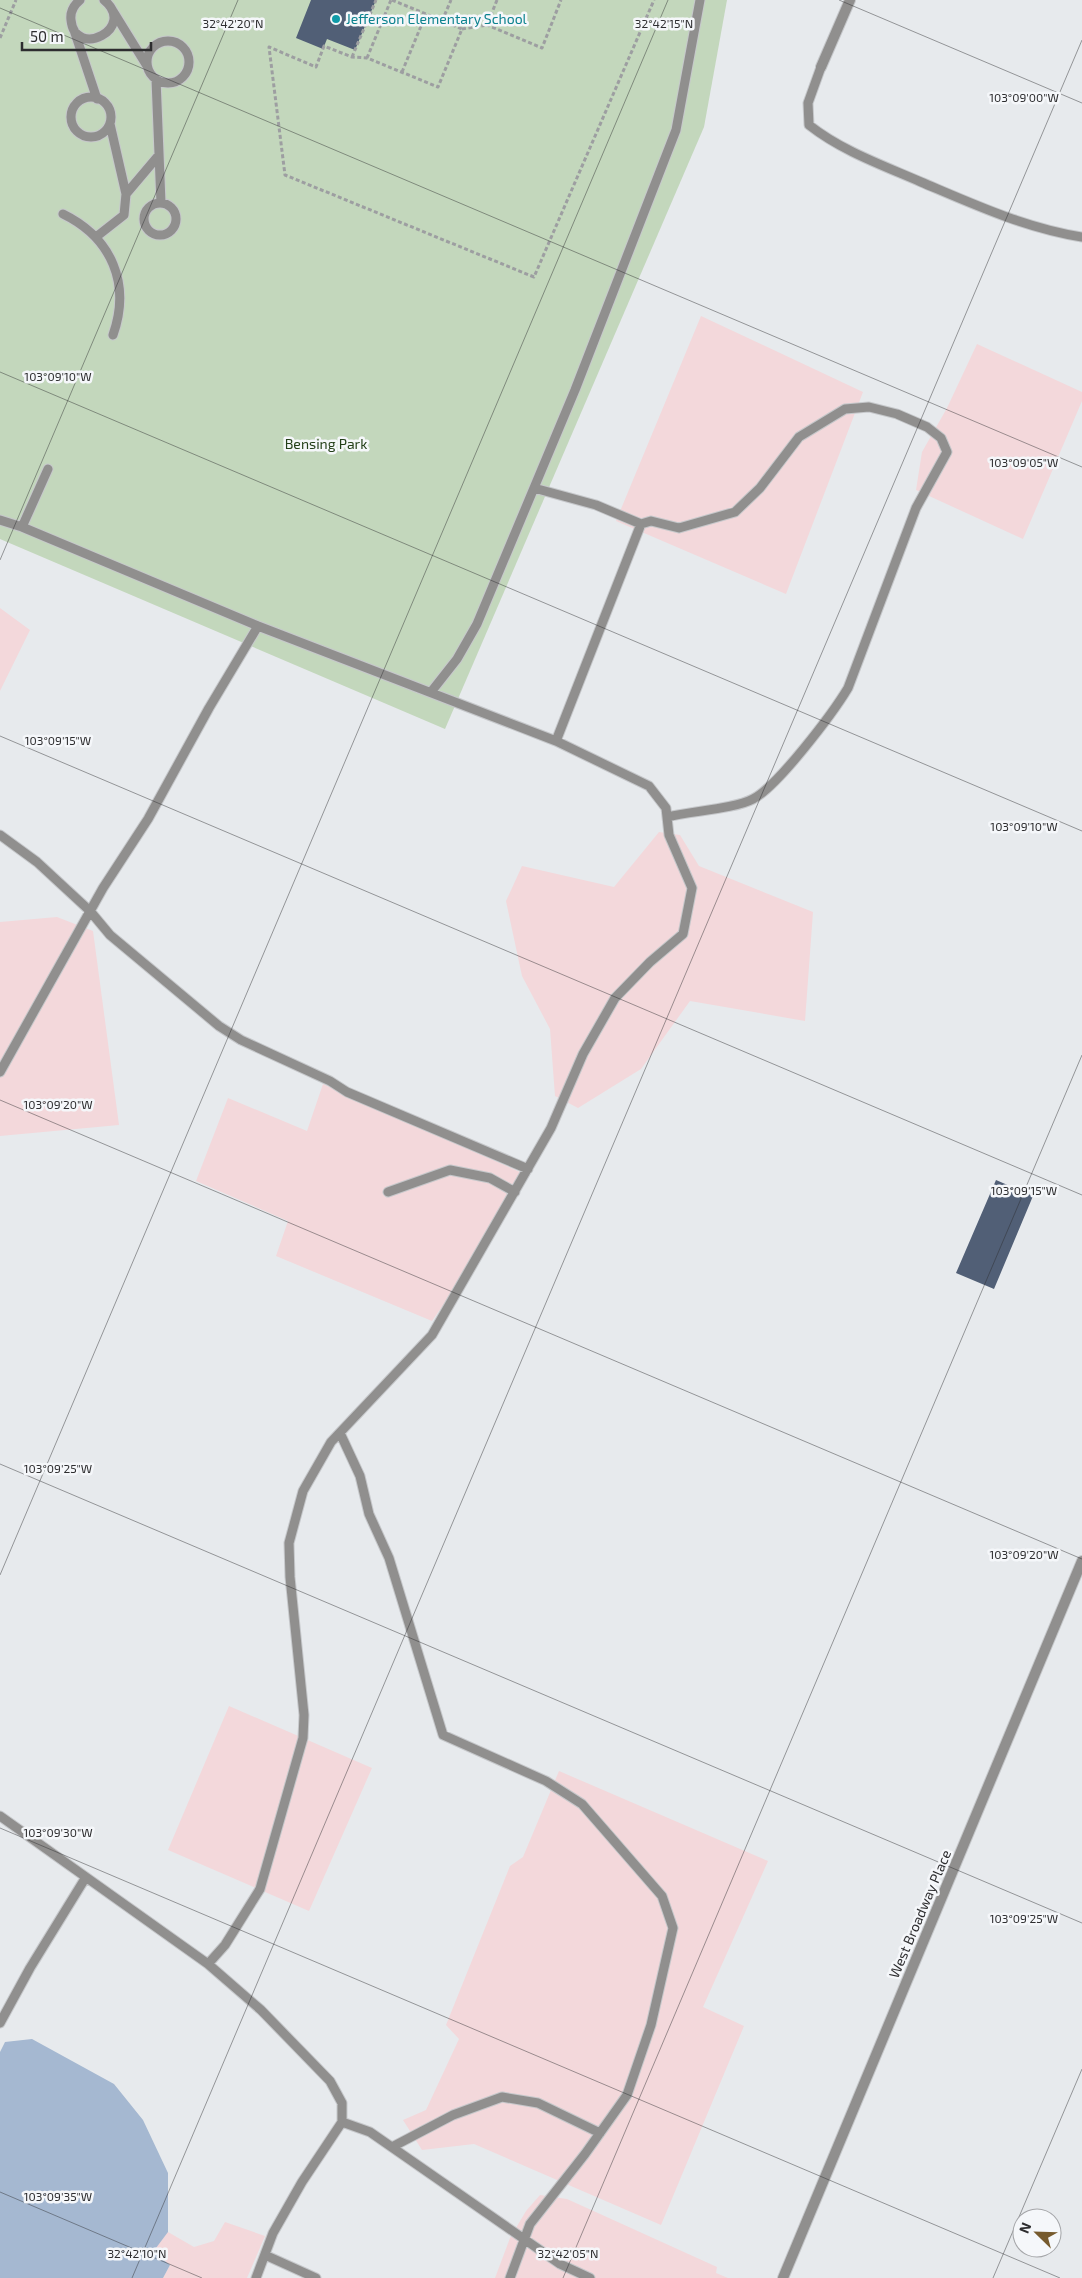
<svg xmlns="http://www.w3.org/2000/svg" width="1082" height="2278" font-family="'Exo 2',sans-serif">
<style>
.industrial{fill:#f3d8db}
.green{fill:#c3d7bc}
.water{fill:#a5b8d1}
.building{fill:#515f76}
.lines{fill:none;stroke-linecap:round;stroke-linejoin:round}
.service-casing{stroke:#c6c8cb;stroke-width:11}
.minor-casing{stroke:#c6c8cb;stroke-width:12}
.path{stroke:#9d9ea1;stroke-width:3;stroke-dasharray:4 2.5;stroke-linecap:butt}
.service{stroke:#908f8e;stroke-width:9}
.minor{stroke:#908f8e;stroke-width:10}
.ticks{fill:none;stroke:#2d2d2f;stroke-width:1;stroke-opacity:0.45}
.culture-dot{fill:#0f9aa8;stroke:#f5f7fa;stroke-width:2}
.labels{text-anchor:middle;stroke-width:5;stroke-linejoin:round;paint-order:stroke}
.culture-label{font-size:14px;fill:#0d838f;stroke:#f5f7fa;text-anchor:start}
.park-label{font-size:14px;fill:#233f18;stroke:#f5f7fa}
.street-label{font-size:14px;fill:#2d2d2f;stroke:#f5f7fa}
.ticks-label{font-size:12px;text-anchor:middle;fill:#2d2d2f;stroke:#f5f7fa;stroke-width:5;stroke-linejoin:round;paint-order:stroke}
</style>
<rect width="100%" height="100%" fill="#e7eaed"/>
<!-- industrial -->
<path class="industrial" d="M 701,316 L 863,392 L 786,594 L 616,521 Z
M 977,344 L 1082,392 L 1082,401 L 1023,539 L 916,490 L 922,452 L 947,408 Z
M 0,608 L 30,630 L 0,691 Z
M 659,832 L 680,835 L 699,866 L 813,912 L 805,1021 L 690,1001 L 641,1069 L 578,1108 L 555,1096 L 550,1029 L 522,976 L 506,901 L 522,866 L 614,887 Z
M 57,917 L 93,931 L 119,1125 L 0,1136 L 0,922 Z
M 323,1084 L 520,1172 L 451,1294 L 432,1321 L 276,1256 L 288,1221 L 196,1181 L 228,1098 L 307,1131 Z
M 229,1706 L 372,1768 L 309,1911 L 168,1850 Z
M 559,1771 L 768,1861 L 703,2007 L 744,2026 L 661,2225 L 474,2144 L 422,2150 L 403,2120 L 426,2110 L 459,2039 L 446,2025 L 510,1866 L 523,1857 Z
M 540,2195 L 567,2199 L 717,2267 L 716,2273 L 728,2278 L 495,2278 L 510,2238 L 526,2211 Z
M 225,2222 L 265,2236 L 247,2278 L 163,2278 L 170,2265 L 152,2252 L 168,2232 L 194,2247 L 214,2241 Z"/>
<!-- green -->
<path class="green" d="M 0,0 L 727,0 L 704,127 L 445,729 L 0,539 Z"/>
<!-- water -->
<path class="water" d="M 32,2039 L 114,2084 L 143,2120 L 168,2173 L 168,2232 L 153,2252 L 170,2265 L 163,2278 L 0,2278 L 0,2052 L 5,2042 Z"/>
<!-- building -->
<path class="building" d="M 311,0 L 376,0 L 355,50 L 327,39 L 323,49 L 296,38 Z
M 996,1180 L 1033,1196 L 994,1289 L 956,1273 Z"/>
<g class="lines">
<!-- service casing -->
<g class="service-casing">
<path id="service" d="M 80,0 C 74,5 70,12 71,20 C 75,60 138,28 104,0
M 113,11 L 147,66
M 74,30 L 97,99
M147 62a21 21 0 1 1 42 0a21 21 0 1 1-42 0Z
M 821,67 L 808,103 L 809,125 C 842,151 882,165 921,182 C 973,204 1025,228 1082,237
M 156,79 L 161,203
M71 117a20 20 0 1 1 40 0a20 20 0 1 1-40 0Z
M 126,194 L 159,155
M144 219a16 16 0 1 1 32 0a16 16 0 1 1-32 0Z
M 63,214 C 112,238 131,284 113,335
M 96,237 L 124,215 L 126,194 L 110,124
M 534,488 L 596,505 L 641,524
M 0,520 L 22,527 L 258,626 L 556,741 L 649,786 L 666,808 L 669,835 L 692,888 L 683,934 L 650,962 L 615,998 L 583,1054 L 551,1128 L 432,1335 L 331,1442 L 303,1491 L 289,1543 L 290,1577 L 304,1715 L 303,1738 L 260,1889 L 225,1945 L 208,1964
M 22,527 L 48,469
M 431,692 L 457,659 L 477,624 L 575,390 L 676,130 L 700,0
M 556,741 L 641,524 L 651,521 L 679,528 L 735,512 L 760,488 L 799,437 L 845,409 L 869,407 L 897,414 L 927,427 L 941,438 L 947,452 L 916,508 L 848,688 C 833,713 778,786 753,799 C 734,809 691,811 667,817
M 0,835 L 37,862 L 90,911 L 110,935 L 219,1026 L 241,1040 L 330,1081 L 347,1092 L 528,1169
M 0,1072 L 103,888 L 148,819 L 209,708 L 258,626
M 388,1192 L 450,1170 L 490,1178 L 515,1192
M 340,1433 L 360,1476 L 369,1514 L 389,1558 L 443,1735 L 546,1781 L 582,1804 L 662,1896 L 673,1928 L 651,2025 L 627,2095 L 585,2154 L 530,2224 L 510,2278
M 0,1816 L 208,1964 L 261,2010 L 330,2081 L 342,2103 L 342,2122 L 302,2182 L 273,2233 L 256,2278
M 0,2023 L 30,1968 L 86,1877
M 342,2122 L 370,2132 L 560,2264 L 590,2278
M 392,2147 L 453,2115 L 502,2097 L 538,2103 L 600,2133
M 265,2255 L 316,2278"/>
</g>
<!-- minor casing -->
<g class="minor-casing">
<path id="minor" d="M 821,67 L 850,0
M 783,2278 L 1082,1561"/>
</g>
<!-- path -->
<path class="path" d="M 392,0 L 462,29 L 438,87 L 367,58 L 352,57 L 324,46 L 316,67 L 269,47 L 285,175 L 534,277 L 654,0
M 497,0 L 487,25 L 542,48 L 561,0
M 442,21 L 451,0
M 462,29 L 487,25
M 0,38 L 16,0
M 352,57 L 376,0
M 367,58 L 391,0
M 402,72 L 426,14"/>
<!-- service -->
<use href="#service" class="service"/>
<!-- minor -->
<use href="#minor" class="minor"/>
</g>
<!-- ticks -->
<path class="ticks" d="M 839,0 L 1082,103M 0,8 L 1082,467M 0,372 L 1082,831M 0,560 L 238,0M 0,736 L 1082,1195M 0,1100 L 1082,1559M 0,1464 L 1082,1923M 0,1575 L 668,0M 0,1828 L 1060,2278M 0,2192 L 202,2278M 132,2278 L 1082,40M 563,2278 L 1082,1055M 993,2278 L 1082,2069"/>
<!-- markers -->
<circle class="culture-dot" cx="336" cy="19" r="5"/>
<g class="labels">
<!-- culture labels -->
<g class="culture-label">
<text x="346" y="24">Jefferson Elementary School</text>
</g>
<!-- park labels -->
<g class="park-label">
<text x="326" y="449">Bensing Park</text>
</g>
<!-- street labels -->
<g class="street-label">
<text transform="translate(920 1914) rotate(-67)" y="5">West Broadway Place</text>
</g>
</g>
<g class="ticks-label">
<text x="233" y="28">32°42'20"N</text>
<text x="664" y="28">32°42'15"N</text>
<text x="1024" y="102">103°09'00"W</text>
<text x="58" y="381">103°09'10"W</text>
<text x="1024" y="467">103°09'05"W</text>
<text x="58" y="745">103°09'15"W</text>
<text x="1024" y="831">103°09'10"W</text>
<text x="58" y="1109">103°09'20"W</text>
<text x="1024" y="1195">103°09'15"W</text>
<text x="58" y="1473">103°09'25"W</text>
<text x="1024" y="1559">103°09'20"W</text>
<text x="58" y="1837">103°09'30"W</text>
<text x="1024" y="1923">103°09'25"W</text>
<text x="58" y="2201">103°09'35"W</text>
<text x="137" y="2258">32°42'10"N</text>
<text x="568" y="2258">32°42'05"N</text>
</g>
<!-- north arrow -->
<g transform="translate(1037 2233) rotate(293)"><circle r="24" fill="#f5f7fa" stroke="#a5a6a9"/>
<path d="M0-4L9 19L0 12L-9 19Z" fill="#765a2d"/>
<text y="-8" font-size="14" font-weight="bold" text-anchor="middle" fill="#2d2d2f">N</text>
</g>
<!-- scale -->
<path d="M22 42v8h129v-8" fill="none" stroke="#2d2d2f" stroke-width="2.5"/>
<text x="30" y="42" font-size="15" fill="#2d2d2f" stroke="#f5f7fa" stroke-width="4" paint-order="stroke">50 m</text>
</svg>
